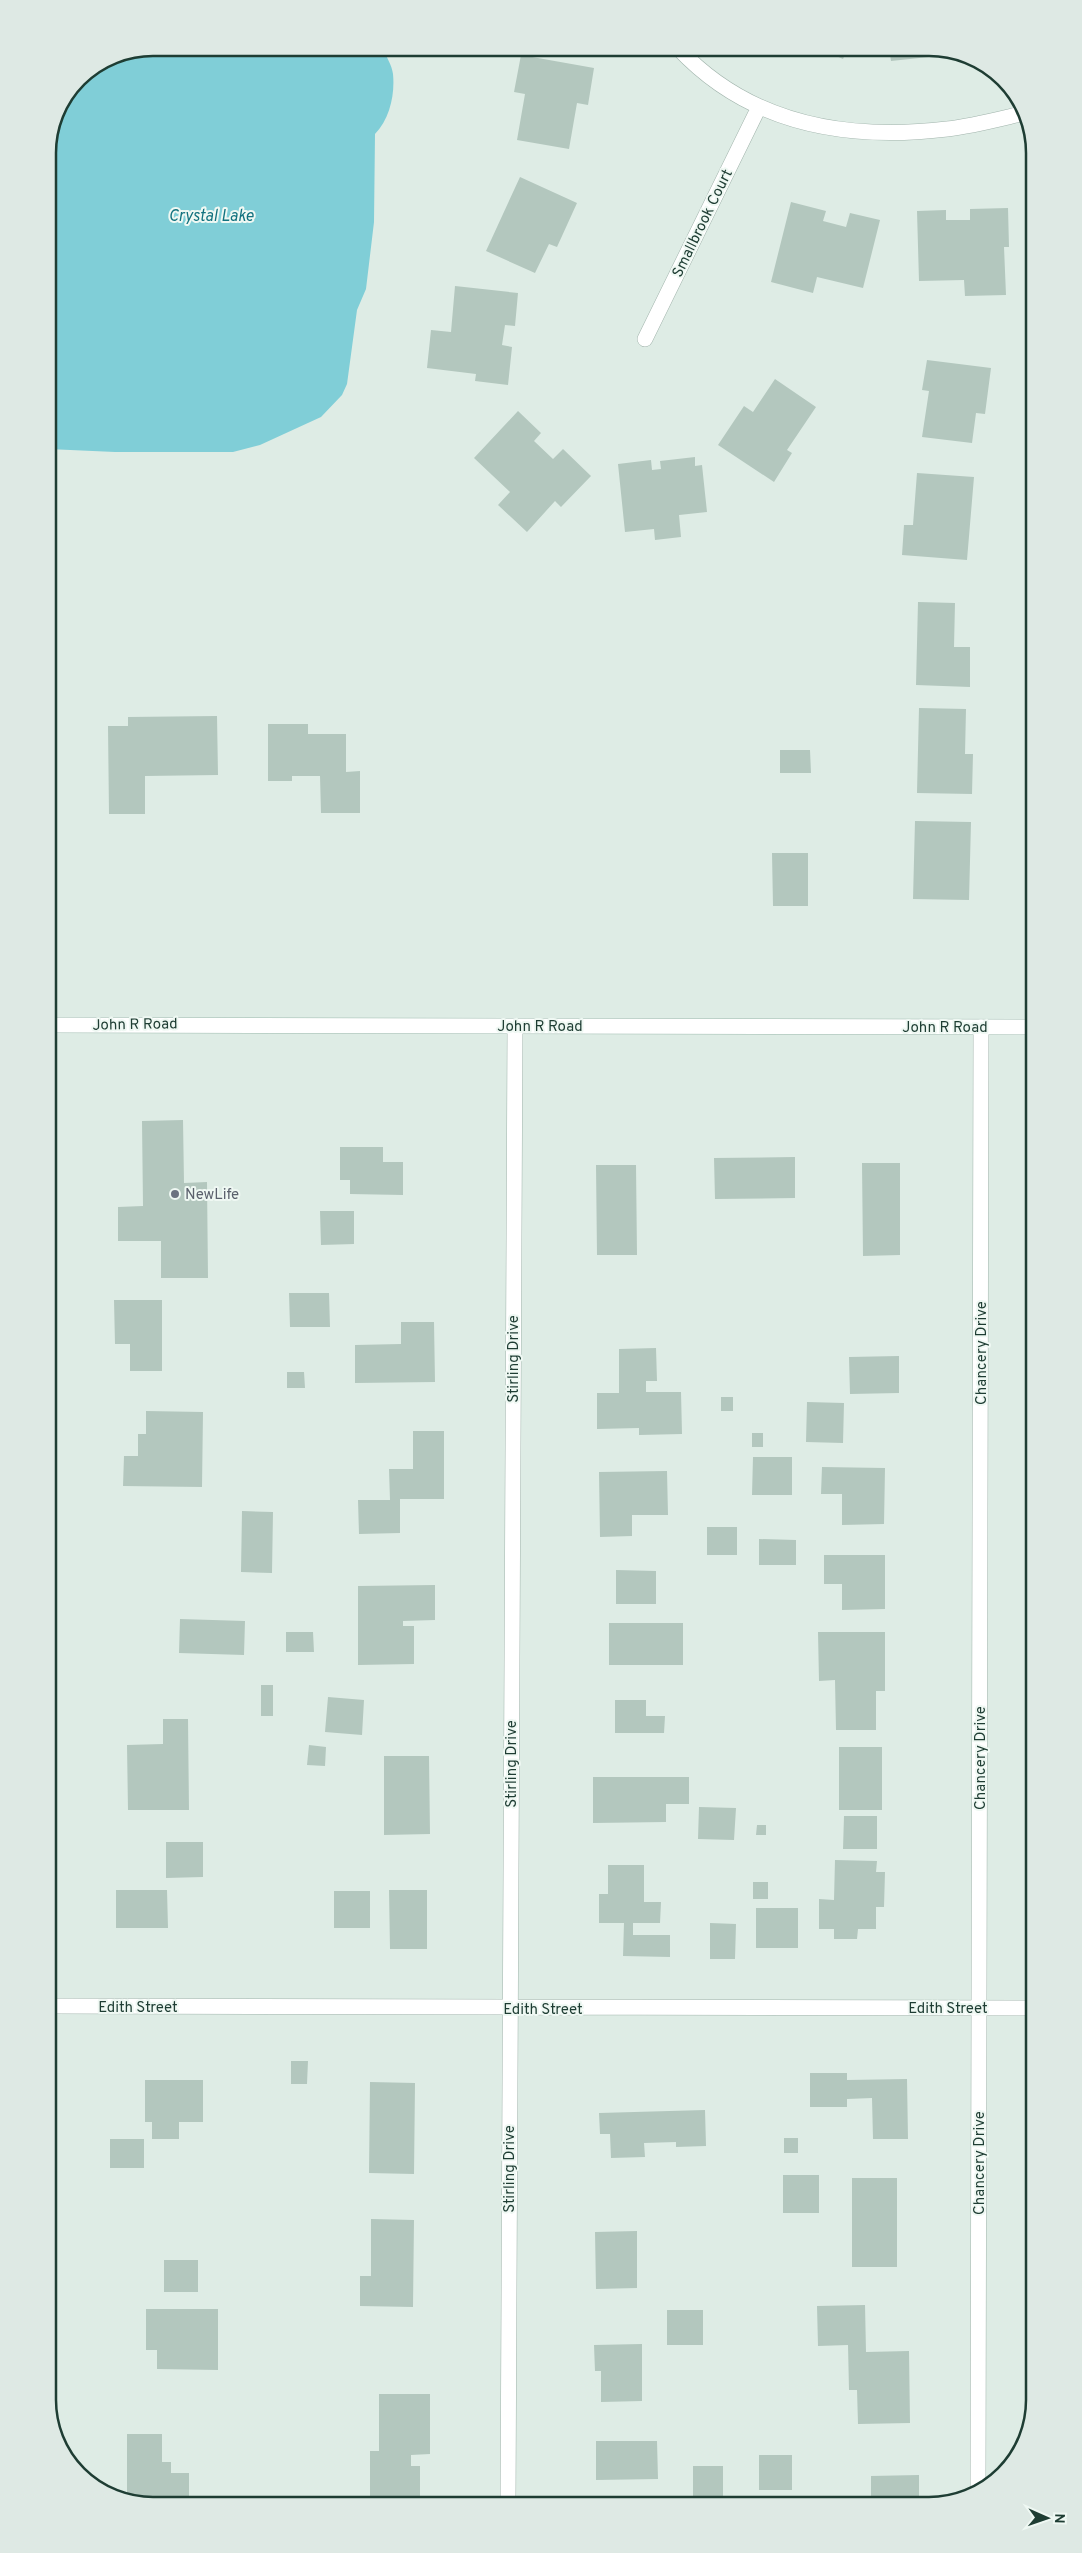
<svg xmlns="http://www.w3.org/2000/svg" width="1082" height="2553" font-family="Overpass,sans-serif">
<style>
.water{fill:#80ced7}
.building{fill:#b3c7be}
.lines{fill:none;stroke-linecap:round;stroke-linejoin:round}
.minor-casing{stroke:#a1b4ac;stroke-width:16}
.secondary-casing{stroke:#9cb9ad;stroke-width:16}
.minor{stroke:#fff;stroke-width:15}
.secondary{stroke:#fff;stroke-width:15}
.worship-dot{fill:#6b7280;stroke:#eff8f3;stroke-width:2}
.labels{text-anchor:middle;stroke-width:4;stroke-linejoin:round;paint-order:stroke}
.street-label{font-size:15px;fill:#1e3d33;stroke:#eff8f3}
.worship-label{font-size:15px;fill:#5b616d;stroke:#eff8f3;text-anchor:start}
.water-label{font-size:16px;font-style:italic;fill:#12727f;stroke:#eff8f3}
.rim{fill:none;stroke:#1e3d33;stroke-width:2.5}
</style>
<rect width="100%" height="100%" fill="#deece5"/>
<!-- water -->
<path class="water" d="M 153,48 L 382,48 C 386,56 392,65 393,74 C 395,94 390,119 375,134 L 374,222 L 366,289 L 357,310 L 347,384 L 342,395 L 321,417 L 260,445 L 233,452 L 115,452 L 48,449 L 48,147 L 58,107 L 79,78 L 113,55 Z"/>
<!-- building -->
<path class="building" d="M 818,48 L 848,48 L 843,59 Z
M 889,48 L 936,48 L 938,56 L 891,61 Z
M 521,55 L 594,68 L 588,105 L 577,103 L 569,149 L 517,140 L 525,94 L 514,92 Z
M 520,177 L 577,203 L 557,247 L 549,244 L 535,273 L 486,251 Z
M 791,202 L 826,211 L 823,221 L 846,227 L 850,213 L 880,220 L 863,288 L 817,277 L 813,293 L 771,282 Z
M 1008,208 L 1009,247 L 1004,247 L 1006,295 L 965,296 L 964,280 L 919,281 L 917,211 L 946,210 L 946,220 L 970,220 L 970,209 Z
M 455,286 L 518,293 L 515,326 L 505,325 L 502,345 L 512,347 L 508,385 L 475,381 L 476,374 L 427,368 L 431,330 L 451,332 Z
M 927,360 L 991,368 L 985,414 L 976,413 L 972,443 L 922,437 L 929,391 L 922,390 Z
M 775,379 L 816,407 L 787,450 L 792,453 L 774,482 L 718,445 L 744,406 L 753,412 Z
M 518,411 L 541,433 L 534,441 L 553,459 L 563,449 L 591,476 L 561,507 L 555,501 L 527,532 L 498,505 L 510,492 L 474,458 Z
M 695,457 L 695,466 L 702,465 L 707,512 L 679,515 L 681,537 L 655,540 L 654,529 L 625,532 L 618,464 L 651,460 L 652,470 L 661,469 L 660,461 Z
M 917,473 L 974,477 L 967,560 L 902,555 L 904,525 L 913,525 Z
M 918,602 L 955,603 L 954,647 L 970,647 L 970,687 L 916,685 Z
M 919,708 L 966,709 L 965,754 L 973,754 L 972,794 L 917,793 Z
M 217,716 L 218,775 L 145,776 L 145,814 L 109,814 L 108,726 L 128,726 L 128,717 Z
M 268,724 L 308,724 L 308,734 L 346,734 L 346,772 L 360,771 L 360,813 L 321,813 L 320,776 L 292,776 L 292,781 L 268,781 Z
M 780,750 L 810,750 L 811,773 L 780,773 Z
M 915,821 L 971,822 L 969,900 L 913,899 Z
M 772,853 L 808,853 L 808,906 L 773,906 Z
M 183,1120 L 184,1183 L 207,1182 L 208,1278 L 161,1278 L 161,1241 L 118,1241 L 118,1207 L 143,1206 L 142,1121 Z
M 340,1147 L 383,1147 L 383,1162 L 403,1162 L 403,1195 L 350,1194 L 350,1180 L 340,1180 Z
M 795,1157 L 795,1198 L 715,1199 L 714,1158 Z
M 862,1163 L 900,1163 L 900,1255 L 863,1256 Z
M 596,1165 L 636,1165 L 637,1255 L 597,1255 Z
M 320,1211 L 354,1211 L 354,1244 L 321,1245 Z
M 289,1293 L 329,1293 L 330,1327 L 290,1327 Z
M 114,1300 L 162,1300 L 162,1371 L 130,1371 L 130,1344 L 115,1344 Z
M 401,1322 L 434,1322 L 435,1382 L 355,1383 L 355,1345 L 401,1344 Z
M 656,1348 L 657,1381 L 646,1381 L 646,1392 L 681,1392 L 682,1434 L 639,1435 L 639,1428 L 597,1429 L 597,1393 L 619,1393 L 619,1349 Z
M 899,1356 L 899,1393 L 850,1394 L 849,1357 Z
M 287,1372 L 304,1372 L 305,1388 L 287,1388 Z
M 721,1397 L 733,1397 L 733,1411 L 721,1411 Z
M 807,1402 L 844,1403 L 843,1443 L 806,1442 Z
M 146,1411 L 203,1412 L 202,1487 L 123,1486 L 124,1456 L 138,1456 L 138,1434 L 146,1434 Z
M 413,1431 L 444,1431 L 444,1499 L 400,1499 L 400,1533 L 359,1534 L 358,1500 L 390,1500 L 389,1469 L 413,1469 Z
M 752,1433 L 763,1433 L 763,1447 L 752,1447 Z
M 753,1457 L 792,1457 L 792,1495 L 752,1495 Z
M 822,1467 L 885,1468 L 884,1524 L 842,1525 L 842,1494 L 821,1494 Z
M 667,1471 L 668,1515 L 632,1515 L 632,1536 L 600,1537 L 599,1472 Z
M 242,1511 L 273,1512 L 272,1573 L 241,1572 Z
M 707,1527 L 737,1527 L 737,1555 L 707,1555 Z
M 759,1539 L 796,1540 L 796,1565 L 759,1565 Z
M 824,1555 L 885,1555 L 885,1609 L 842,1610 L 842,1584 L 824,1584 Z
M 616,1570 L 656,1571 L 656,1604 L 616,1604 Z
M 435,1585 L 435,1620 L 403,1621 L 403,1626 L 414,1626 L 414,1664 L 358,1665 L 358,1586 Z
M 180,1619 L 245,1621 L 244,1655 L 179,1653 Z
M 609,1623 L 683,1623 L 683,1665 L 609,1665 Z
M 286,1632 L 313,1632 L 314,1652 L 286,1652 Z
M 818,1632 L 885,1632 L 885,1691 L 876,1691 L 876,1730 L 836,1730 L 835,1680 L 819,1681 Z
M 261,1685 L 273,1685 L 273,1716 L 261,1716 Z
M 328,1697 L 364,1700 L 362,1735 L 325,1732 Z
M 615,1700 L 646,1700 L 646,1716 L 665,1716 L 664,1733 L 615,1733 Z
M 163,1719 L 188,1719 L 189,1810 L 128,1810 L 127,1745 L 163,1744 Z
M 309,1745 L 326,1747 L 325,1766 L 307,1765 Z
M 839,1747 L 882,1747 L 882,1810 L 839,1810 Z
M 384,1756 L 429,1756 L 430,1834 L 384,1835 Z
M 593,1777 L 689,1777 L 689,1804 L 666,1804 L 666,1822 L 593,1823 Z
M 699,1807 L 736,1808 L 734,1840 L 698,1839 Z
M 844,1816 L 877,1816 L 877,1849 L 843,1849 Z
M 757,1825 L 766,1825 L 766,1835 L 756,1835 Z
M 166,1842 L 203,1842 L 203,1877 L 166,1878 Z
M 835,1860 L 877,1861 L 876,1872 L 885,1872 L 884,1907 L 876,1907 L 876,1929 L 858,1929 L 857,1939 L 834,1939 L 834,1929 L 819,1929 L 819,1899 L 834,1900 Z
M 608,1865 L 644,1865 L 644,1902 L 661,1902 L 660,1923 L 633,1923 L 633,1935 L 670,1935 L 670,1957 L 623,1956 L 624,1923 L 599,1923 L 599,1894 L 608,1894 Z
M 753,1882 L 768,1882 L 768,1899 L 753,1899 Z
M 116,1890 L 167,1890 L 168,1928 L 116,1928 Z
M 389,1890 L 427,1890 L 427,1949 L 390,1949 Z
M 334,1891 L 370,1891 L 370,1928 L 334,1928 Z
M 756,1908 L 798,1908 L 798,1948 L 756,1948 Z
M 710,1923 L 736,1924 L 735,1959 L 710,1959 Z
M 291,2061 L 308,2061 L 307,2084 L 291,2084 Z
M 810,2073 L 847,2073 L 847,2080 L 907,2079 L 908,2139 L 873,2139 L 872,2098 L 847,2099 L 847,2107 L 810,2107 Z
M 145,2080 L 203,2080 L 203,2122 L 179,2122 L 179,2139 L 152,2139 L 152,2122 L 145,2122 Z
M 370,2082 L 415,2083 L 414,2174 L 369,2173 Z
M 705,2110 L 706,2146 L 676,2147 L 676,2142 L 644,2143 L 645,2157 L 611,2158 L 610,2134 L 600,2134 L 599,2113 Z
M 784,2138 L 798,2138 L 798,2153 L 784,2153 Z
M 110,2139 L 144,2139 L 144,2168 L 110,2168 Z
M 783,2175 L 819,2175 L 819,2213 L 783,2213 Z
M 852,2178 L 897,2178 L 897,2267 L 852,2267 Z
M 371,2219 L 414,2220 L 413,2307 L 360,2306 L 360,2276 L 371,2276 Z
M 637,2231 L 637,2288 L 596,2289 L 595,2232 Z
M 164,2260 L 198,2260 L 198,2292 L 164,2292 Z
M 865,2305 L 866,2352 L 909,2351 L 910,2423 L 858,2424 L 857,2390 L 849,2390 L 848,2345 L 818,2346 L 817,2306 Z
M 146,2309 L 218,2309 L 218,2370 L 157,2369 L 157,2350 L 146,2350 Z
M 667,2310 L 703,2310 L 703,2345 L 667,2345 Z
M 642,2344 L 642,2401 L 601,2402 L 601,2371 L 595,2371 L 594,2345 Z
M 379,2394 L 430,2394 L 430,2454 L 411,2455 L 411,2466 L 420,2466 L 420,2503 L 370,2504 L 370,2451 L 379,2451 Z
M 127,2434 L 162,2434 L 162,2462 L 171,2462 L 171,2473 L 189,2473 L 189,2502 L 139,2502 L 127,2498 Z
M 596,2441 L 657,2441 L 658,2479 L 596,2480 Z
M 759,2455 L 792,2455 L 792,2490 L 759,2490 Z
M 693,2466 L 723,2466 L 723,2500 L 693,2500 Z
M 919,2475 L 919,2500 L 871,2501 L 871,2476 Z"/>
<g class="lines">
<!-- minor casing -->
<g class="minor-casing">
<path id="minor" d="M 678,48 C 749,124 847,141 947,129 C 973,126 999,119 1025,113
M 645,339 L 759,107
M 52,2006 L 1034,2008
M 978,2489 L 981,1027
M 508,2503 L 515,1026"/>
</g>
<!-- secondary casing -->
<g class="secondary-casing">
<path id="secondary" d="M 50,1025 L 1031,1027"/>
</g>
<!-- minor -->
<use href="#minor" class="minor"/>
<!-- secondary -->
<use href="#secondary" class="secondary"/>
</g>
<!-- markers -->
<circle class="worship-dot" cx="175" cy="1194" r="5"/>
<g class="labels">
<!-- street labels -->
<g class="street-label">
<text transform="translate(702 223) rotate(-64)" y="5">Smallbrook Court</text>
<text transform="translate(135 1024) rotate(-1)" y="5">John R Road</text>
<text x="540" y="1031">John R Road</text>
<text x="945" y="1032">John R Road</text>
<text transform="translate(981 1353) rotate(-90)" y="5">Chancery Drive</text>
<text transform="translate(513 1359) rotate(-90)" y="5">Stirling Drive</text>
<text transform="translate(980 1758) rotate(-90)" y="5">Chancery Drive</text>
<text transform="translate(511 1764) rotate(-90)" y="5">Stirling Drive</text>
<text x="138" y="2012">Edith Street</text>
<text x="948" y="2013">Edith Street</text>
<text x="543" y="2014">Edith Street</text>
<text transform="translate(979 2163) rotate(-90)" y="5">Chancery Drive</text>
<text transform="translate(509 2169) rotate(-90)" y="5">Stirling Drive</text>
</g>
<!-- worship labels -->
<g class="worship-label">
<text x="185" y="1199">NewLife</text>
</g>
<!-- water labels -->
<g class="water-label">
<text x="211" y="221">Crystal Lake</text>
</g>
</g>
<!-- crop -->
<path d="M0 0H1082V2553H0ZM153 56H929A97 97 0 0 1 1026 153V2400A97 97 0 0 1 929 2497H153A97 97 0 0 1 56 2400V153A97 97 0 0 1 153 56Z" fill="#dee9e4" fill-rule="evenodd"/>
<path class="rim" d="M153 56H929A97 97 0 0 1 1026 153V2400A97 97 0 0 1 929 2497H153A97 97 0 0 1 56 2400V153A97 97 0 0 1 153 56Z"/>
<!-- north arrow -->
<g transform="translate(1047 2518) rotate(92)" stroke="#eff8f3" stroke-width="4" paint-order="stroke">
<path d="M0-4L9 19L0 12L-9 19Z" fill="#1e3d33"/>
<text y="-8" font-size="14" font-weight="bold" text-anchor="middle" fill="#1e3d33">N</text>
</g>
</svg>
